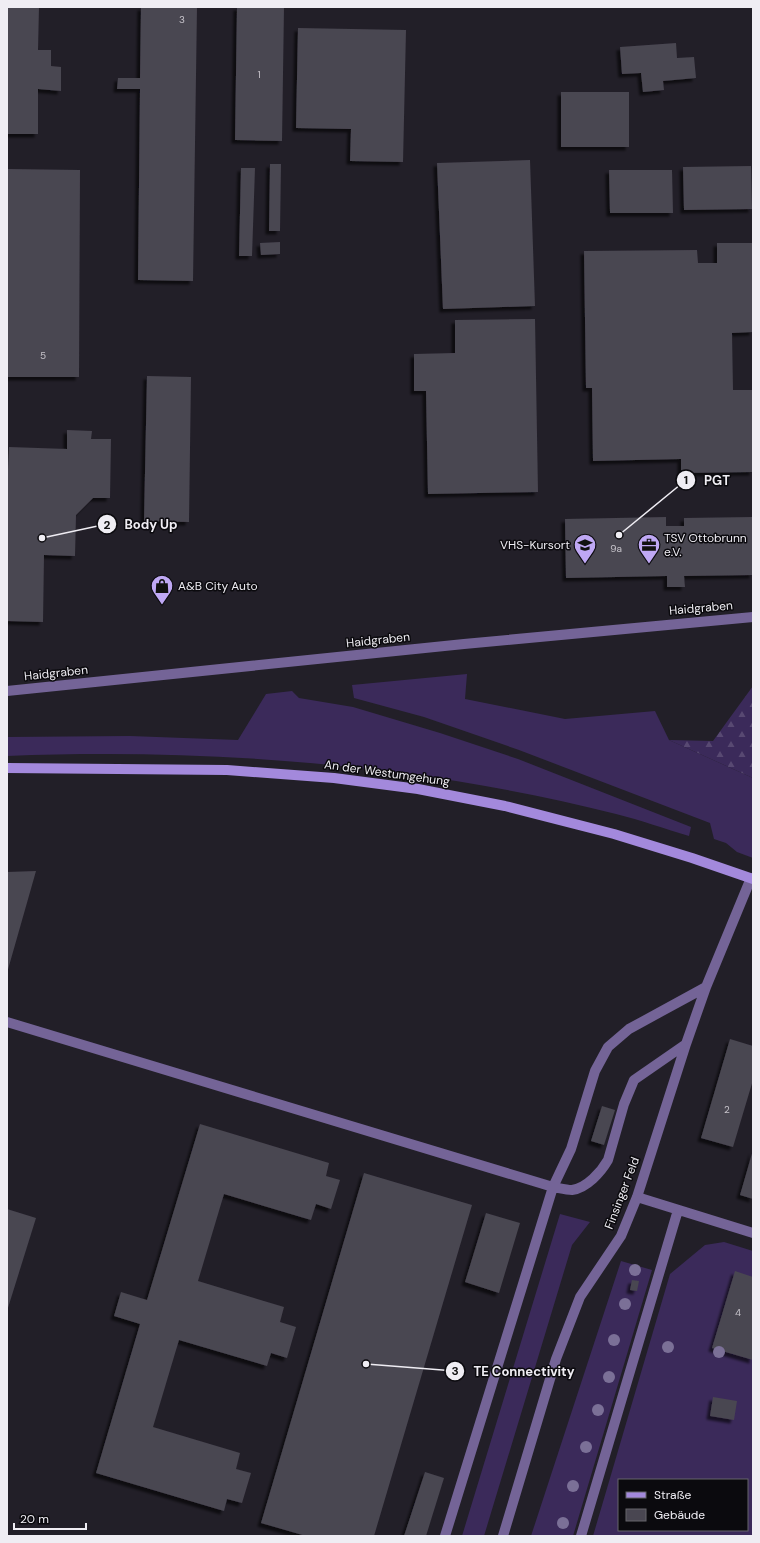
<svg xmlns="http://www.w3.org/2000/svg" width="760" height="1543" font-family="'DM Sans',sans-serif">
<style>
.grass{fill:#3b2a5a;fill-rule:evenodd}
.forest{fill:url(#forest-firs)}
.building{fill:#494651;filter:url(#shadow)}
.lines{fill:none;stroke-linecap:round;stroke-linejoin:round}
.service{stroke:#746497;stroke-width:10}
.minor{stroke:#746497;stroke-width:10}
.secondary{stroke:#a389dc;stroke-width:10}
.tree{fill:#7b7097}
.labels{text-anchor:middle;stroke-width:3;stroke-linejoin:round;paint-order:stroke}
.number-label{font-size:10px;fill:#c6c3ca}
.poi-label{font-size:12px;fill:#efedf3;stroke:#0b0a0e;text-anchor:start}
.street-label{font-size:12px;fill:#efedf3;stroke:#0b0a0e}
.leader{fill:none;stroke:#efedf3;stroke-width:1.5}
.callout-dot{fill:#efedf3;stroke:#0b0a0e;stroke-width:1.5}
.mark-label{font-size:12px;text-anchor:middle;font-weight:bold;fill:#111}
.callout-label{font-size:13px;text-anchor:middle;font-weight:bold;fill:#efedf3;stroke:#0b0a0e;stroke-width:3;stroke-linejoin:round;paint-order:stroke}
</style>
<defs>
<pattern id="forest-firs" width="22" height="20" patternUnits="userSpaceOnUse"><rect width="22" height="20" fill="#3b2a5a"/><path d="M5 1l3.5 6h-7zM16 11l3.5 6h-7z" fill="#584972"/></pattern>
<filter id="shadow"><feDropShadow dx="-3.5" dy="3.5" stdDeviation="1" flood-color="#0009"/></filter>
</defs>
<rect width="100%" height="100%" fill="#221f28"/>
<!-- grass -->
<path class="grass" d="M 467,674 L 465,699 L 565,719 L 655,711 L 669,740 L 753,778 L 753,858 L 737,852 L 726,843 L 714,839 L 710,823 L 519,750 L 424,717 L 354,698 L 352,685 Z
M 292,691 L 299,698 L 353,707 L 440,733 L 518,759 L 691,827 L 689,836 C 665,829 641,820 616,814 C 418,764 211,748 7,756 L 7,737 L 130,736 L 238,740 L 266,694 Z
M 560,1214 L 590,1222 L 572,1245 L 484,1536 L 462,1536 Z
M 724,1242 L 753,1251 L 753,1536 L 593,1536 L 670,1274 L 705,1245 ZM 619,1480 L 747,1480 L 747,1530 L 619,1530 Z
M 621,1261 L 652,1270 L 573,1536 L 531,1536 Z"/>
<!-- forest -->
<path class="forest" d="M 753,686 L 753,778 L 669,740 L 713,741 Z"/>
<!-- building -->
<path class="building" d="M 7,7 L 39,7 L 38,50 L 51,50 L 51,66 L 61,67 L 61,91 L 38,89 L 38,134 L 7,134 Z
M 141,7 L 197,7 L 193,281 L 138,280 L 140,89 L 117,89 L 118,78 L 140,78 Z
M 237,7 L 284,7 L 282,141 L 235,140 Z
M 298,28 L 406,30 L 403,162 L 350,161 L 351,129 L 296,128 Z
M 676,43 L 677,58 L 694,57 L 696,78 L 663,81 L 664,90 L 643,92 L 641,73 L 622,74 L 620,47 Z
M 561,92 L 629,92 L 629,147 L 561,147 Z
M 530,160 L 535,306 L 443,309 L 437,163 Z
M 270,164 L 281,164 L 280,231 L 269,231 Z
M 751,166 L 752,209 L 684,210 L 683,167 Z
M 241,168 L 255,168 L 252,256 L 239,256 Z
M 8,169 L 80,170 L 79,377 L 7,377 Z
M 609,170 L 672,170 L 673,213 L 610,213 Z
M 280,242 L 280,254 L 261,255 L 260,243 Z
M 717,243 L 753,243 L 753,332 L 732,333 L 733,390 L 753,390 L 753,472 L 681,473 L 681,459 L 593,461 L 592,388 L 586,388 L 584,251 L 697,250 L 698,263 L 717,263 Z
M 535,319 L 538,492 L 428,494 L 426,391 L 414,391 L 414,354 L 455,353 L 455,320 Z
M 147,376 L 191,377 L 189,522 L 144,521 Z
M 67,430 L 92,431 L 91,439 L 111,439 L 110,498 L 93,498 L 76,515 L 75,556 L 44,555 L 43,622 L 7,621 L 7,491 L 9,447 L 67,449 Z
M 666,517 L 666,526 L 684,526 L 684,518 L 753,517 L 753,575 L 684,576 L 685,587 L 667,587 L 667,576 L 566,578 L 565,519 Z
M 36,871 L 7,973 L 7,872 Z
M 730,1039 L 753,1046 L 753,1080 L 733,1147 L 701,1138 Z
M 602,1106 L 615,1110 L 604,1145 L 591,1141 Z
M 200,1124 L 329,1163 L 326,1176 L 340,1180 L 331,1209 L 316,1204 L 311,1220 L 224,1194 L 198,1281 L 284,1307 L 280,1322 L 296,1327 L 287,1358 L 271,1353 L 267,1366 L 179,1340 L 153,1427 L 240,1453 L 236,1469 L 251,1473 L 242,1503 L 227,1499 L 224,1511 L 96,1473 L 140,1324 L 114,1316 L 121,1292 L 147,1300 Z
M 753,1150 L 753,1199 L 740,1195 Z
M 364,1173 L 472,1205 L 374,1536 L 306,1536 L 261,1523 Z
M 7,1209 L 36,1218 L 7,1311 Z
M 486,1213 L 520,1223 L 499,1293 L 465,1282 Z
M 735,1271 L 753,1277 L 753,1360 L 712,1348 Z
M 632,1280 L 639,1281 L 637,1291 L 630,1290 Z
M 713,1397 L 737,1401 L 734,1420 L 710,1416 Z
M 425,1472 L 444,1478 L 426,1536 L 404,1536 Z"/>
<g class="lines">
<!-- service -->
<path class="service" d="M 7,1022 L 553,1187 C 559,1188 566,1190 572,1190 C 587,1188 601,1172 608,1160 L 624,1104 L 634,1080 L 686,1044
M 637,1197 L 753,1233
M 445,1536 L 553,1187 L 571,1149 L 595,1071 L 608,1047 L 629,1029 L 706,987
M 503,1536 L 556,1359 L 580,1297 L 621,1236 L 637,1197 L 686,1044 L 706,987 L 751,878
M 581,1536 L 678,1210"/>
<!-- minor -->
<path class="minor" d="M 7,691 L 464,644 L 753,617"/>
<!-- secondary -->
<path class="secondary" d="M 7,768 L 227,770 L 334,778 L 418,789 L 505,806 L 614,834 L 692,858 L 753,879"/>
</g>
<!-- trees -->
<g class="tree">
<circle cx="635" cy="1270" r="6"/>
<circle cx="625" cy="1304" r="6"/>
<circle cx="614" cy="1340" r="6"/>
<circle cx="668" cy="1347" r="6"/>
<circle cx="719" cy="1352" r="6"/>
<circle cx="609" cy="1377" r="6"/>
<circle cx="598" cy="1410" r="6"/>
<circle cx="586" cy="1447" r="6"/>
<circle cx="573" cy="1486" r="6"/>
<circle cx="563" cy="1523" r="6"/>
</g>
<!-- icons -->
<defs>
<g id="school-pin" transform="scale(1.15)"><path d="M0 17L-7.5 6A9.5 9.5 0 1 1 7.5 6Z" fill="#bfa8f4" stroke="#0b0a0e"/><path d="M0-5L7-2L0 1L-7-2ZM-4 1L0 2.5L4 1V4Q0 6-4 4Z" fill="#111"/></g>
<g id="office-pin" transform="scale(1.15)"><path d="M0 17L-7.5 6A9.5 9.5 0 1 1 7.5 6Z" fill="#bfa8f4" stroke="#0b0a0e"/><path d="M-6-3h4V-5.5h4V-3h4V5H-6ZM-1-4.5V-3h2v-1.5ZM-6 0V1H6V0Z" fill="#111"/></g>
<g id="shop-pin" transform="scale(1.15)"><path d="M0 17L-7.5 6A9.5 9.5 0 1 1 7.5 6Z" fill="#bfa8f4" stroke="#0b0a0e"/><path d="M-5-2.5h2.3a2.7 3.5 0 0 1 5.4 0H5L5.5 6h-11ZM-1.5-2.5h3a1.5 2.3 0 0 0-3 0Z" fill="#111"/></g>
</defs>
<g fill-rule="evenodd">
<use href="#school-pin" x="585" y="545"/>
<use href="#office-pin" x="649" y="545"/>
<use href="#shop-pin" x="162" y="586"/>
</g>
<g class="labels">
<!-- number labels -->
<g class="number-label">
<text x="182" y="23">3</text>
<text x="259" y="78">1</text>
<text x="43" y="359">5</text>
<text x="616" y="552">9a</text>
<text x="727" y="1113">2</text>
<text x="738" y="1316">4</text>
</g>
<!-- poi labels -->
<g class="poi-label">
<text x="664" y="542">TSV Ottobrunn<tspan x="664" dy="14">e.V.</tspan></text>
<text x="570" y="549" text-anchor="end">VHS-Kursort</text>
<text x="178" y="590">A&amp;B City Auto</text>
</g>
<!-- street labels -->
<g class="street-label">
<text transform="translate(701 608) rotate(-5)" y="4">Haidgraben</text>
<text transform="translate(378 640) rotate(-6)" y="4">Haidgraben</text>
<text transform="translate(56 673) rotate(-6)" y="4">Haidgraben</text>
<text transform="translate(387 773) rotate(8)" y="4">An der Westumgehung</text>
<text transform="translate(622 1193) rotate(-69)" y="4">Finsinger Feld</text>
</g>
</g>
<!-- callouts -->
<path class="leader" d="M619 535L686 480M42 538L107 524M366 1364L455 1371"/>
<g class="callout-dot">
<circle cx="619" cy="535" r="4"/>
<circle cx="42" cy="538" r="4"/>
<circle cx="366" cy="1364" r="4"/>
<circle cx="686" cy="480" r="10"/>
<circle cx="107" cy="524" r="10"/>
<circle cx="455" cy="1371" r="10"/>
</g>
<g class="mark-label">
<text x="686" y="484">1</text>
<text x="107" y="529">2</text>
<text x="455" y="1375">3</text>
</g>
<g class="callout-label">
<text x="717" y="485">PGT</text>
<text x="151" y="529">Body Up</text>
<text x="524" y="1376">TE Connectivity</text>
</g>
<!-- border -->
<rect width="760" height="1543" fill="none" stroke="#efedf3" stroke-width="16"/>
<!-- legend -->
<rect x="618" y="1479" width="130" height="52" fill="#0b0a0e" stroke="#66656a"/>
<rect x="626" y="1492" width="20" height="6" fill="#a389dc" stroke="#66656a"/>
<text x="654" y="1499" font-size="12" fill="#efedf3">Straße</text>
<rect x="626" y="1509" width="20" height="12" fill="#494651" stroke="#66656a"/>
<text x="654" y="1519" font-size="12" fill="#efedf3">Gebäude</text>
<!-- scale -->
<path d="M14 1523v6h72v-6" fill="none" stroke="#efedf3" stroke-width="2"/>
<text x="20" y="1523" font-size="12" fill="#efedf3" stroke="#0b0a0e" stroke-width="3" paint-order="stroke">20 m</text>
</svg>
